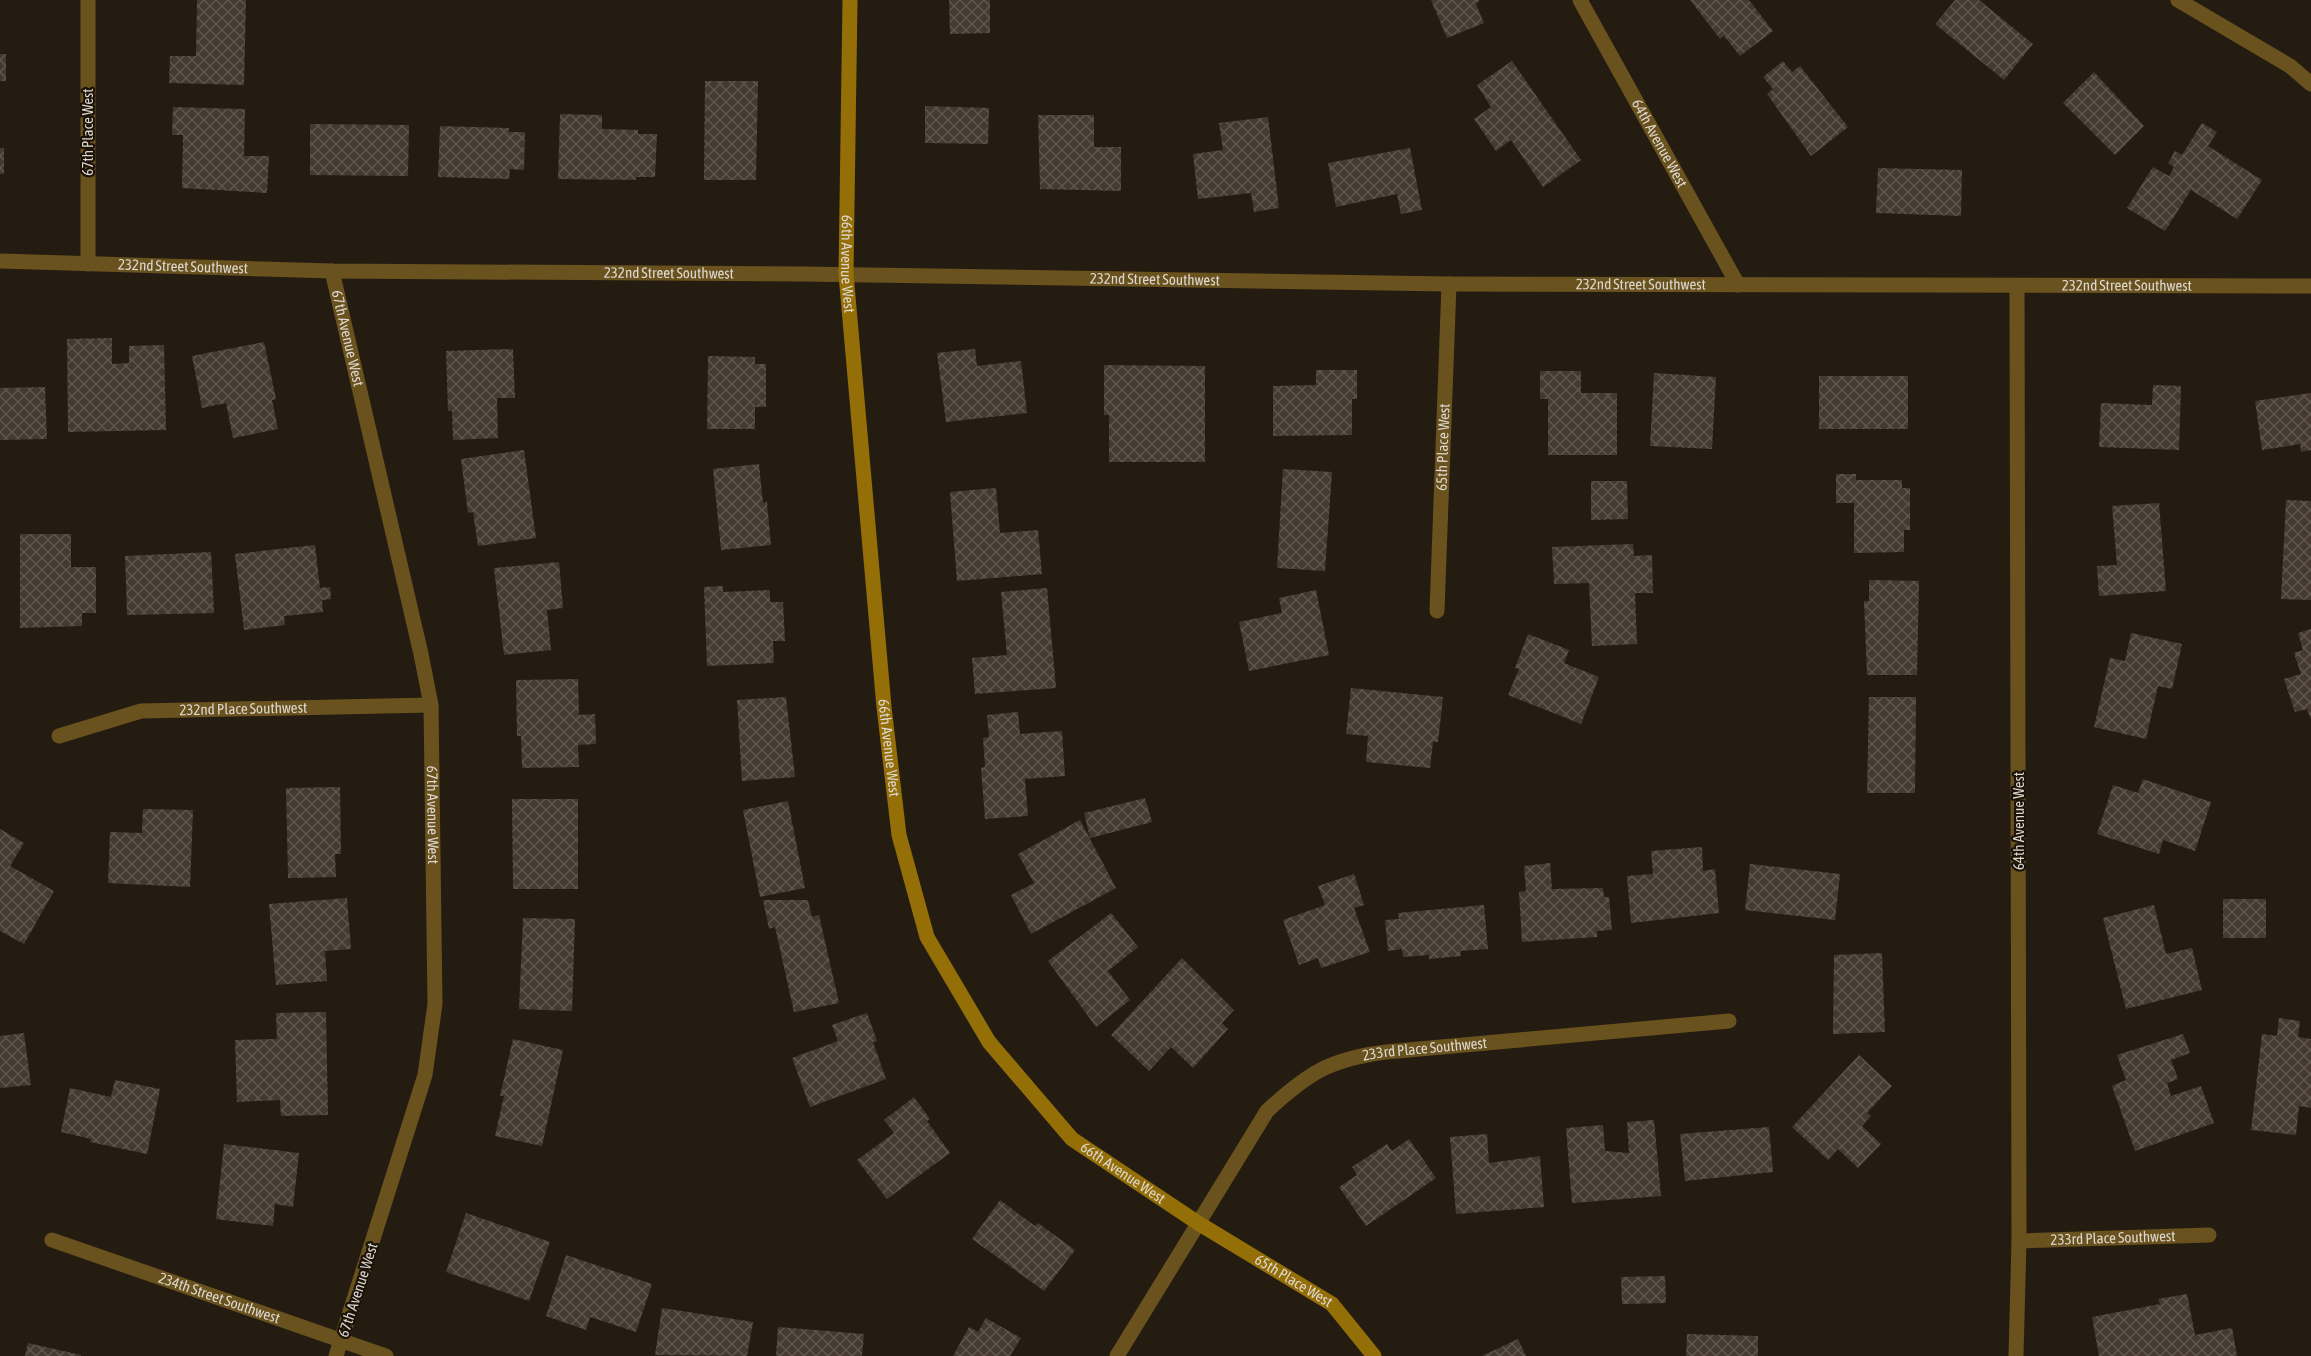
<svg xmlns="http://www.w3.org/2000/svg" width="2311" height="1356" font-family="'Asap Condensed',sans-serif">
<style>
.building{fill:url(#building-cross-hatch)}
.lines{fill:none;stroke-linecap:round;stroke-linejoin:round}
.street{stroke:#69521e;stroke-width:15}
.secondary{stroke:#946f08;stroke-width:15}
.labels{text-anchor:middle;stroke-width:4.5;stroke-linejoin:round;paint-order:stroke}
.street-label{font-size:15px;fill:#ddd7d0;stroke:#1b1308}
</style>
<defs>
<pattern id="building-cross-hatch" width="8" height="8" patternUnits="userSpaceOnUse" patternTransform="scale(1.5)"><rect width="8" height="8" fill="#443a2f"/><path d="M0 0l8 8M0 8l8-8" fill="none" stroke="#5f564c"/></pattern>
</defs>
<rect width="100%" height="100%" fill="#251c11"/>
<!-- building -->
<path class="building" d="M 197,0 L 246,0 L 244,85 L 169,83 L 170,56 L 196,56 Z
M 949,0 L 990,0 L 990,33 L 950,34 Z
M 1431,0 L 1480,0 L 1476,4 L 1484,23 L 1447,38 Z
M 1690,0 L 1749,0 L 1773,31 L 1740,56 L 1724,36 L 1720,39 Z
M 1955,0 L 1979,0 L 2033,44 L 2004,80 L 1935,24 Z
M 0,54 L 6,54 L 6,81 L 0,81 Z
M 1512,61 L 1581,160 L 1543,187 L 1511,140 L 1496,151 L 1474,119 L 1491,107 L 1477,85 Z
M 1783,61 L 1792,72 L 1800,66 L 1848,127 L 1811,156 L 1767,94 L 1773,89 L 1763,77 Z
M 2094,72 L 2144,126 L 2115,155 L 2063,103 Z
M 705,81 L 758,81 L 756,180 L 704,180 Z
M 925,106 L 989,108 L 988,144 L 925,143 Z
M 173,107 L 245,109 L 244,156 L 269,156 L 267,193 L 182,188 L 183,135 L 172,135 Z
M 560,114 L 602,115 L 602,129 L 638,130 L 638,134 L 657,134 L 655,177 L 636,177 L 636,180 L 558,179 Z
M 1038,115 L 1094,115 L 1094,147 L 1121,147 L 1121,191 L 1040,189 Z
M 1268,117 L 1279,208 L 1254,212 L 1251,193 L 1198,199 L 1193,154 L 1223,150 L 1219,123 Z
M 2202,123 L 2217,132 L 2208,146 L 2262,180 L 2237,219 L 2191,190 L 2165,231 L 2127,208 L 2153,167 L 2169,176 L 2174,167 L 2168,163 L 2175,151 L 2182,155 Z
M 310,124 L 409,125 L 408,176 L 310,175 Z
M 440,126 L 509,128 L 509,132 L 525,132 L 524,170 L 510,169 L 509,179 L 438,177 Z
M 0,148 L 4,148 L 4,174 L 0,174 Z
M 1410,148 L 1422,210 L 1401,214 L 1397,194 L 1336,207 L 1328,163 Z
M 1878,168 L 1962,170 L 1961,216 L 1876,213 Z
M 112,338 L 112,364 L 129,363 L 129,346 L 164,345 L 166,430 L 68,432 L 67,339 Z
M 264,342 L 276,399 L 272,400 L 278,429 L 233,438 L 226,403 L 202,408 L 192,356 Z
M 513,349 L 515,398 L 497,398 L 498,438 L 453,440 L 452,411 L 448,411 L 446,351 Z
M 975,349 L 977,366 L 1021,361 L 1027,413 L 946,422 L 937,353 Z
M 708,356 L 755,357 L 755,364 L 766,364 L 766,407 L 755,407 L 755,429 L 707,429 Z
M 1104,365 L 1205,366 L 1205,462 L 1109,462 L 1109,415 L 1104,415 Z
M 1316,370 L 1357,370 L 1357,399 L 1352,399 L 1352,435 L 1273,436 L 1273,386 L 1316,385 Z
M 1540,371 L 1581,371 L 1581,393 L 1617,393 L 1617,455 L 1548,455 L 1548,399 L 1540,399 Z
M 1654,373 L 1716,377 L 1712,449 L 1650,446 Z
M 1819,376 L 1908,376 L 1908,429 L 1819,429 Z
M 2153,385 L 2181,386 L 2179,450 L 2099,447 L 2101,403 L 2152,405 Z
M 45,387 L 47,439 L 0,440 L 0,388 Z
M 2311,393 L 2311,450 L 2301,452 L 2300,444 L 2262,450 L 2255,401 Z
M 524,450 L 536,538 L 478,546 L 473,512 L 468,513 L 461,459 Z
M 759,464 L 763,503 L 767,502 L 771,545 L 721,550 L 713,469 Z
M 1283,469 L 1332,472 L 1325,571 L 1277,568 Z
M 1836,474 L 1856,474 L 1856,480 L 1902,480 L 1902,488 L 1910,488 L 1910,530 L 1904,530 L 1904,552 L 1854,553 L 1854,503 L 1836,503 Z
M 1591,481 L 1627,481 L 1628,519 L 1591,520 Z
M 996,488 L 1000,533 L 1038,530 L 1042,574 L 957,581 L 950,492 Z
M 2286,500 L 2311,501 L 2311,600 L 2281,599 Z
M 2159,503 L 2166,591 L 2099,596 L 2097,566 L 2117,565 L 2112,506 Z
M 20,534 L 71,534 L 71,567 L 96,567 L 96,613 L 82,613 L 82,626 L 20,628 Z
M 1633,544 L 1634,556 L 1652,555 L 1653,593 L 1635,593 L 1637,644 L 1592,646 L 1589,583 L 1554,584 L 1552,547 Z
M 315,545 L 320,588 L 330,587 L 331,599 L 322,600 L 323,612 L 284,616 L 285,625 L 244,630 L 235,554 Z
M 211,552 L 214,613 L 127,615 L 125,556 Z
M 559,562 L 563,608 L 547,610 L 551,650 L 504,655 L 494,568 Z
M 1869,580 L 1919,581 L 1917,675 L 1867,675 L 1864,601 L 1869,601 Z
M 723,586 L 723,592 L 770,590 L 770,602 L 783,602 L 785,641 L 773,641 L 774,663 L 707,666 L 704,587 Z
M 1047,588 L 1056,688 L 975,694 L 972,658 L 1007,655 L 1001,592 Z
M 1316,590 L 1329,655 L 1249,671 L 1239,622 L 1282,613 L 1279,598 Z
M 2311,629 L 2311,719 L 2307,709 L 2295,712 L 2284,679 L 2301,674 L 2294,653 L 2303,650 L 2298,633 Z
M 2131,633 L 2182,644 L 2172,689 L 2158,686 L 2146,739 L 2094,727 L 2110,658 L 2125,661 Z
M 1528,634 L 1569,650 L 1564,663 L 1599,677 L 1581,724 L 1508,695 L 1519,669 L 1515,668 Z
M 578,679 L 579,715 L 595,714 L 596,744 L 578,745 L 579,767 L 522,768 L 521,736 L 517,736 L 516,680 Z
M 1351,688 L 1443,697 L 1438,742 L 1433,742 L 1430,768 L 1366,762 L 1368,736 L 1346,734 Z
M 786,697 L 795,777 L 742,781 L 737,700 Z
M 1869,697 L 1916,697 L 1915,793 L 1867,793 Z
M 1018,712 L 1020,734 L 1062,731 L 1065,776 L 1025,779 L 1028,816 L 985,819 L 981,768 L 985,767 L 983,738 L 989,737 L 987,715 Z
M 2143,779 L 2211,802 L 2195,851 L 2163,840 L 2159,854 L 2097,834 L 2113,785 L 2138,793 Z
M 340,787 L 341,854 L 335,854 L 336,877 L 288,878 L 286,788 Z
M 1145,798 L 1152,822 L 1090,838 L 1084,813 Z
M 512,799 L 578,799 L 578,889 L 513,889 Z
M 788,801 L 805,888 L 760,897 L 743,810 Z
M 143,809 L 193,810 L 190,887 L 108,883 L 110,832 L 142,833 Z
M 1080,820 L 1116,888 L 1031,934 L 1011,895 L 1034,883 L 1018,854 Z
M 0,829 L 24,843 L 10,866 L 54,891 L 24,944 L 0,931 Z
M 1702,847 L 1703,871 L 1715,869 L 1719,913 L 1631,923 L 1627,876 L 1653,874 L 1651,851 Z
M 1550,863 L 1552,889 L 1603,888 L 1604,897 L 1609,897 L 1612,930 L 1597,931 L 1597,937 L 1522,942 L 1519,892 L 1526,891 L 1524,866 Z
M 1750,864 L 1840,874 L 1835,920 L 1745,910 Z
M 1354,874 L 1364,905 L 1354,908 L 1370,952 L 1321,968 L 1318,958 L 1299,965 L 1283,920 L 1325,905 L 1318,886 Z
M 347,898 L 351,949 L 325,951 L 327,981 L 276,985 L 269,904 Z
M 2223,899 L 2266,899 L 2266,938 L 2223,938 Z
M 763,900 L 808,900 L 812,917 L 819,915 L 839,1003 L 794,1012 L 775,927 L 769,929 Z
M 1484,905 L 1488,949 L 1460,951 L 1461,956 L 1429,959 L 1429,955 L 1403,957 L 1402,949 L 1388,951 L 1385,920 L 1399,919 L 1398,913 Z
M 2154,905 L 2166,954 L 2192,948 L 2202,990 L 2126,1009 L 2103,918 Z
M 1111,913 L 1138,947 L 1108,971 L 1130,1000 L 1096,1027 L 1048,961 Z
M 523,918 L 575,919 L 572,1011 L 519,1009 Z
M 1882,953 L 1885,1032 L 1833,1034 L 1834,955 Z
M 1182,958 L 1234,1010 L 1222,1023 L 1228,1029 L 1193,1068 L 1171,1047 L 1149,1071 L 1111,1035 Z
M 326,1012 L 328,1115 L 281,1116 L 280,1100 L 237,1102 L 235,1040 L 277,1039 L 276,1013 Z
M 867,1013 L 877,1041 L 873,1042 L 886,1079 L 810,1107 L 792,1058 L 838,1041 L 832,1025 Z
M 2279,1018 L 2300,1021 L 2298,1037 L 2311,1039 L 2311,1108 L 2299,1106 L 2296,1135 L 2251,1130 L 2262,1034 L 2277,1036 Z
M 24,1033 L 31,1085 L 0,1088 L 0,1036 Z
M 2183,1034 L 2190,1053 L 2171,1060 L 2178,1079 L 2167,1083 L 2171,1096 L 2201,1086 L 2214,1123 L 2135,1151 L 2112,1086 L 2126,1080 L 2117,1055 Z
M 513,1039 L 563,1050 L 542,1146 L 495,1136 L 504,1096 L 500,1096 Z
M 1859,1055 L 1892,1086 L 1867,1113 L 1871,1116 L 1862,1126 L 1881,1144 L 1858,1168 L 1838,1149 L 1828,1160 L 1792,1127 Z
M 115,1080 L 160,1089 L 147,1154 L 90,1142 L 91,1139 L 61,1132 L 70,1088 L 111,1097 Z
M 914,1097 L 930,1119 L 927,1121 L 950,1153 L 887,1199 L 857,1160 L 894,1133 L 884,1120 Z
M 1654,1120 L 1661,1196 L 1572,1203 L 1566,1128 L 1603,1125 L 1605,1151 L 1629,1153 L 1627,1122 Z
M 1769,1127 L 1773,1172 L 1685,1181 L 1680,1134 Z
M 1487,1134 L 1489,1163 L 1540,1156 L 1544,1207 L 1456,1214 L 1450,1137 Z
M 1409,1139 L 1436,1178 L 1366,1226 L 1339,1187 L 1357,1175 L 1352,1167 L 1387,1144 L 1392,1151 Z
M 224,1144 L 299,1153 L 293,1207 L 275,1204 L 273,1226 L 216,1219 Z
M 1000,1200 L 1035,1226 L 1038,1223 L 1075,1250 L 1044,1291 L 972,1239 Z
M 466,1213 L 550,1242 L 529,1301 L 446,1272 Z
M 566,1255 L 652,1284 L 636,1332 L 590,1317 L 586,1330 L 546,1316 Z
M 1665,1276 L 1666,1303 L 1622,1304 L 1621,1277 Z
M 2187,1294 L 2195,1335 L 2232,1328 L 2237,1356 L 2099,1356 L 2092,1317 L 2160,1304 L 2158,1299 Z
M 662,1308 L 753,1322 L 747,1356 L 655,1355 Z
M 986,1318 L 1021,1338 L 1010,1356 L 953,1356 L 969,1327 L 978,1332 Z
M 778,1327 L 864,1334 L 862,1356 L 776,1356 Z
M 1687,1334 L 1758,1336 L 1758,1356 L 1686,1356 Z
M 1518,1339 L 1526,1356 L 1482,1356 Z
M 28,1343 L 81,1355 L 81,1356 L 25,1356 Z"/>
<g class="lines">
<!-- street -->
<g class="street">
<path id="s1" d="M 1580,0 L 1738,285"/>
<path d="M 2178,0 L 2290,66 L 2311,84"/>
<path id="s2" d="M 0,261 L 332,271 L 802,274 L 1449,284 L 2311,286"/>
<path d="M 88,264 L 88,0"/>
<path id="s3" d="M 332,271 L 421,654 L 431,705 L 435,1004 L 425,1075 L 336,1356"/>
<path id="s4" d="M 1437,611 L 1449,284"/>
<path id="s5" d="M 59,736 L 141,711 L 431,705"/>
<path id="s6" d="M 52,1240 L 386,1356"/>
<path id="s7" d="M 2019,1241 L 2209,1235"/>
<path id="s8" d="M 1117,1356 L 1267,1111 C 1308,1073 1330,1059 1386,1052 L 1729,1021"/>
<path d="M 2016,1356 L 2019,1241 L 2017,287"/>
</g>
<!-- secondary -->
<path class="secondary" id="s9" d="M 850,0 L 846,274 L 884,707 L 899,835 L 927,937 L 989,1042 L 1072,1139 L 1198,1223 L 1332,1304 L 1374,1356"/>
</g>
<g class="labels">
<!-- street labels -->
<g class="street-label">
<text transform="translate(88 132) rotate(-90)" y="5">67th Place West</text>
<text dy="5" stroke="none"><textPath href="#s1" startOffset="164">64th Avenue West</textPath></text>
<text dy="5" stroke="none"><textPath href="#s9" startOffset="264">66th Avenue West</textPath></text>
<text dy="5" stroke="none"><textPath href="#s2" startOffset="183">232nd Street Southwest</textPath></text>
<text dy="5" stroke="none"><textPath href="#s2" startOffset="669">232nd Street Southwest</textPath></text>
<text dy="5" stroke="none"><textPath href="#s2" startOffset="1155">232nd Street Southwest</textPath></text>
<text dy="5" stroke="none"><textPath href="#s2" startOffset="1641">232nd Street Southwest</textPath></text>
<text dy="5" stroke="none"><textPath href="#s2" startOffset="2127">232nd Street Southwest</textPath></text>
<text dy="5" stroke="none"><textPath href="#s3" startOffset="69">67th Avenue West</textPath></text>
<text dy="5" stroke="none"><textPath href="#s4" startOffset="164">65th Place West</textPath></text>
<text dy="5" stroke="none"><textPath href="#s5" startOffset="188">232nd Place Southwest</textPath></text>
<text dy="5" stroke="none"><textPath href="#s9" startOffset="750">66th Avenue West</textPath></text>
<text dy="5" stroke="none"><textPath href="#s3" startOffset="555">67th Avenue West</textPath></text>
<text transform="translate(2019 821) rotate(-90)" y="5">64th Avenue West</text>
<text dy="5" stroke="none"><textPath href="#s8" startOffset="462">233rd Place Southwest</textPath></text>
<text dy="5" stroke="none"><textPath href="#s9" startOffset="1254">66th Avenue West</textPath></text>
<text dy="5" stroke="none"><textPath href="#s7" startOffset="94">233rd Place Southwest</textPath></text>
<text dy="5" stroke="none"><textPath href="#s9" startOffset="1456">65th Place West</textPath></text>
<text transform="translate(358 1290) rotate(-72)" y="5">67th Avenue West</text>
<text dy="5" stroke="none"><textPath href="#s6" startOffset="177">234th Street Southwest</textPath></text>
</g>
</g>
</svg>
